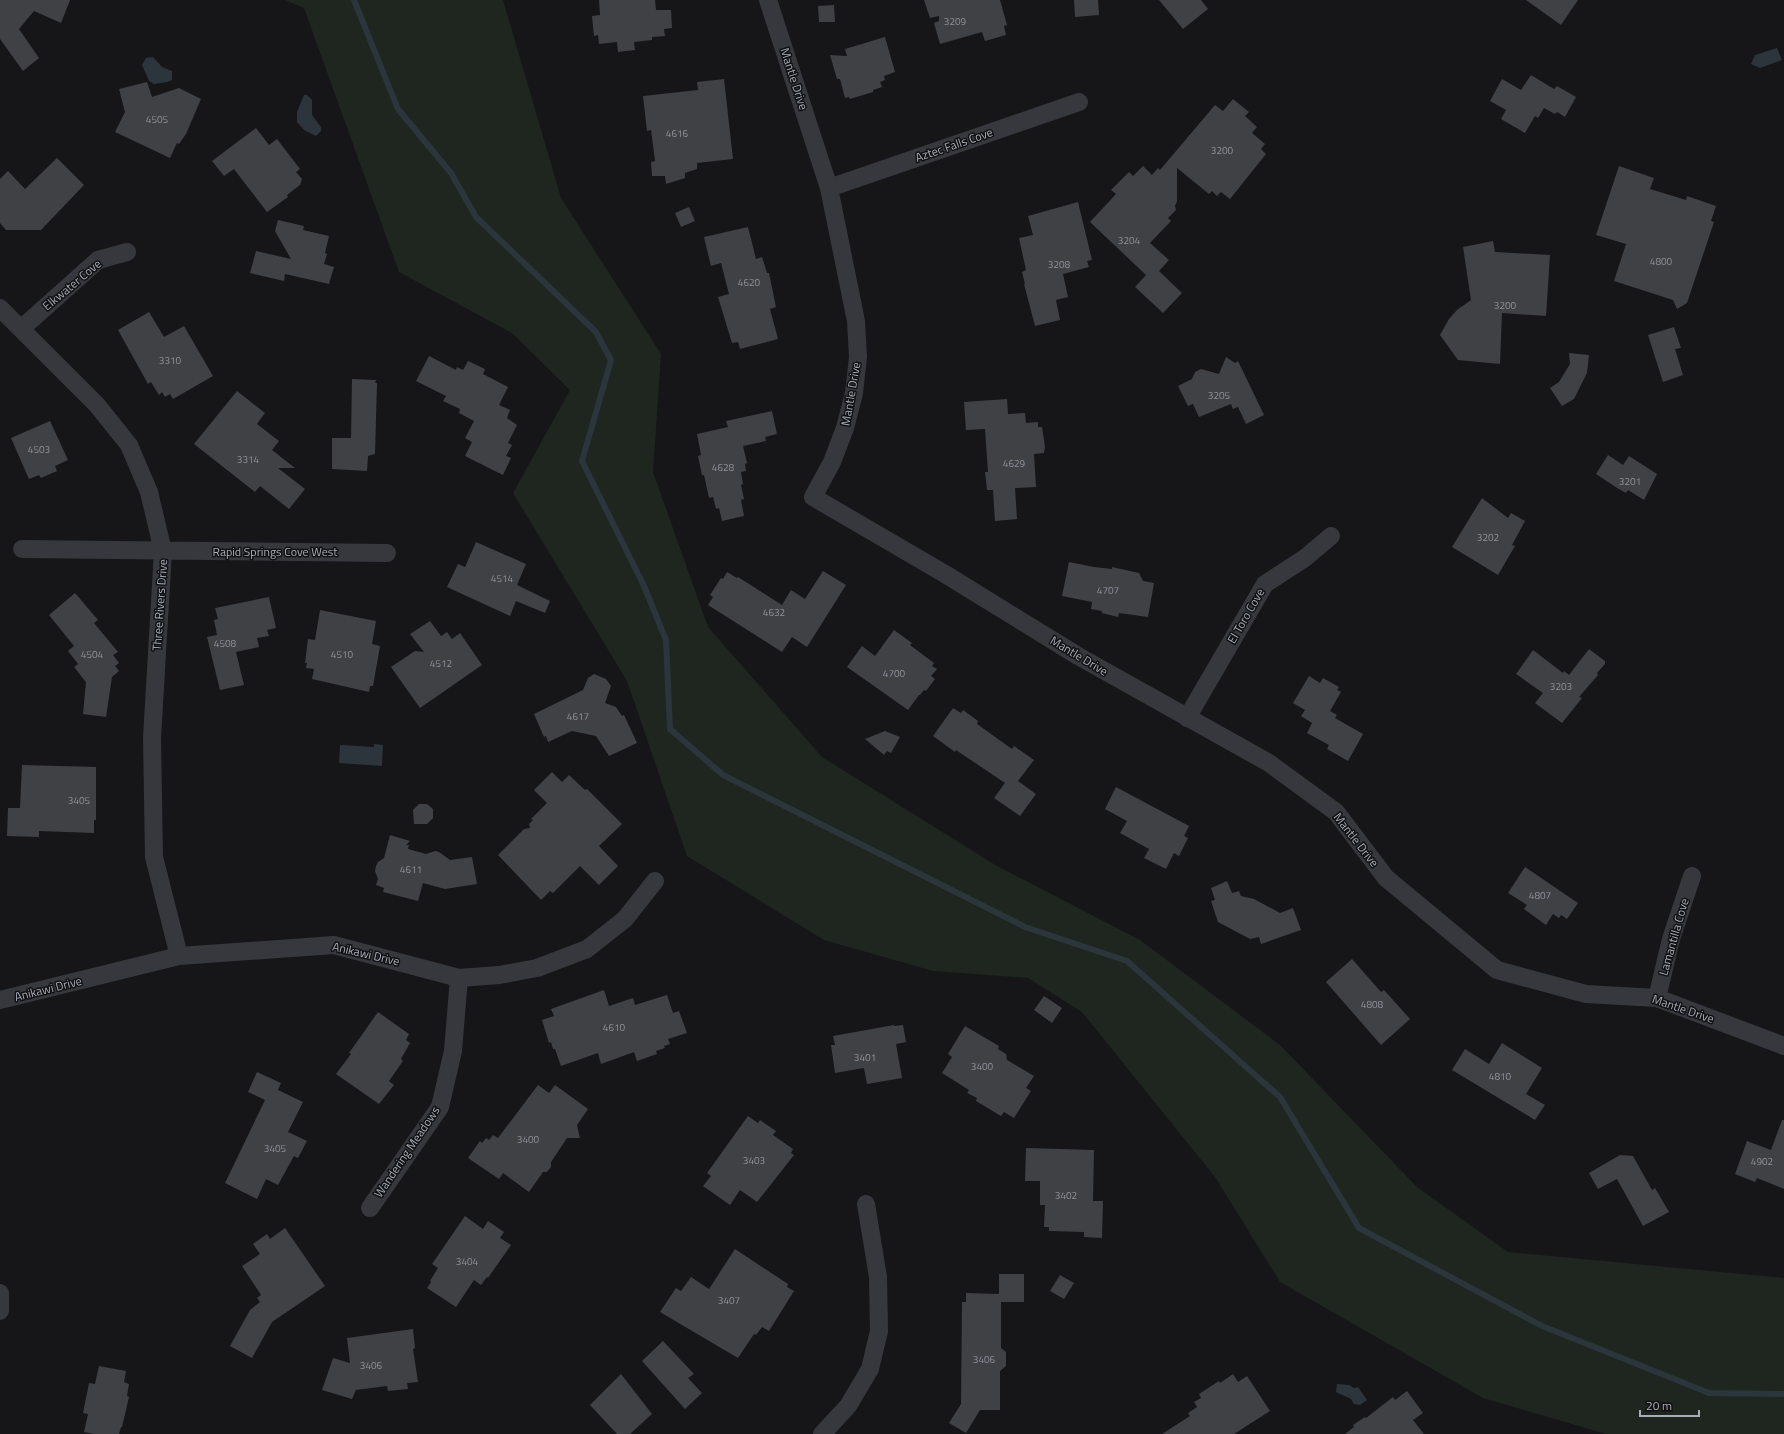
<svg xmlns="http://www.w3.org/2000/svg" width="1784" height="1434" font-family="'Titillium Web',sans-serif">
<style>
.green{fill:#1e261f}
.water{fill:#2c353c}
.lines{fill:none;stroke-linecap:round;stroke-linejoin:round}
.stream{stroke:#2c353c;stroke-width:6}
.building{fill:#404145}
.minor{stroke:#37383d;stroke-width:18}
.labels{text-anchor:middle;stroke-width:3;stroke-linejoin:round;paint-order:stroke}
.number-label{font-size:10px;fill:#8e929b}
.street-label{font-size:12px;fill:#a8adb8;stroke:#111113}
</style>
<rect width="100%" height="100%" fill="#161618"/>
<!-- green -->
<path class="green" d="M 285,0 L 503,0 L 561,198 L 661,354 L 653,472 L 708,627 L 822,757 L 997,866 L 1140,940 L 1280,1045 L 1417,1187 L 1508,1252 L 1784,1278 L 1784,1434 L 1606,1434 L 1483,1398 L 1280,1282 L 1215,1177 L 1082,1012 L 1028,978 L 933,971 L 824,940 L 687,856 L 627,681 L 513,493 L 570,390 L 512,333 L 399,272 L 304,8 Z"/>
<!-- water -->
<path class="water" d="M 1777,48 L 1782,60 L 1760,68 L 1751,64 L 1755,55 Z
M 153,57 L 162,67 L 172,71 L 172,80 L 167,82 L 154,84 L 149,81 L 142,65 L 146,58 Z
M 304,95 L 307,95 L 312,100 L 312,115 L 321,127 L 321,131 L 316,136 L 304,130 L 297,122 L 297,112 Z
M 374,744 L 383,745 L 382,766 L 339,763 L 340,745 L 374,747 Z
M 1337,1384 L 1349,1385 L 1354,1388 L 1358,1387 L 1367,1400 L 1360,1405 L 1354,1404 L 1351,1399 L 1336,1392 Z"/>
<g class="lines">
<!-- stream -->
<path class="stream" d="M 354,0 L 398,109 L 451,173 L 476,217 L 596,332 L 611,360 L 582,461 L 644,586 L 666,640 L 670,729 L 723,775 L 1025,927 L 1127,961 L 1280,1097 L 1359,1228 L 1542,1326 L 1709,1393 L 1784,1394"/>
</g>
<!-- building -->
<path class="building" d="M 0,0 L 70,0 L 61,23 L 34,11 L 19,29 L 39,58 L 23,71 L 0,39 Z
M 599,0 L 655,0 L 656,10 L 671,10 L 672,28 L 664,29 L 665,36 L 652,37 L 652,40 L 634,42 L 635,50 L 618,52 L 617,42 L 599,44 L 598,35 L 594,36 L 592,16 L 600,15 Z
M 924,0 L 1000,0 L 1007,25 L 1004,26 L 1006,35 L 985,41 L 982,32 L 940,44 L 934,23 L 939,21 L 939,16 L 930,18 Z
M 1074,0 L 1098,0 L 1099,15 L 1075,17 Z
M 1159,0 L 1201,0 L 1208,9 L 1183,29 Z
M 1526,0 L 1578,0 L 1561,25 Z
M 834,5 L 835,22 L 819,22 L 818,6 Z
M 885,37 L 895,72 L 884,76 L 885,80 L 880,82 L 882,87 L 873,90 L 873,92 L 850,99 L 849,97 L 845,98 L 840,79 L 837,79 L 830,55 L 847,56 L 845,49 Z
M 1531,75 L 1554,89 L 1557,86 L 1576,97 L 1565,117 L 1557,112 L 1555,114 L 1544,108 L 1538,118 L 1535,116 L 1525,133 L 1501,119 L 1506,110 L 1490,101 L 1502,79 L 1521,90 Z
M 724,79 L 733,159 L 697,163 L 697,169 L 685,173 L 685,178 L 666,184 L 665,176 L 652,176 L 651,162 L 655,161 L 651,130 L 647,131 L 643,96 L 698,90 L 697,82 Z
M 147,82 L 152,97 L 179,88 L 201,99 L 186,134 L 179,144 L 177,143 L 170,158 L 115,132 L 125,112 L 119,89 Z
M 1233,99 L 1249,112 L 1245,116 L 1257,127 L 1252,133 L 1265,144 L 1261,149 L 1266,154 L 1230,199 L 1221,192 L 1217,196 L 1212,191 L 1209,194 L 1177,168 L 1177,201 L 1175,206 L 1176,210 L 1168,218 L 1171,221 L 1150,243 L 1169,260 L 1159,271 L 1182,293 L 1163,313 L 1135,287 L 1146,275 L 1090,222 L 1116,194 L 1111,190 L 1129,172 L 1133,176 L 1143,166 L 1152,175 L 1158,168 L 1160,170 L 1215,105 L 1223,111 Z
M 256,128 L 269,145 L 277,139 L 300,169 L 296,172 L 302,179 L 300,185 L 287,195 L 288,197 L 267,212 L 234,169 L 224,176 L 212,161 Z
M 57,158 L 84,185 L 41,230 L 6,230 L 0,223 L 0,179 L 8,171 L 25,189 Z
M 1619,166 L 1654,178 L 1650,189 L 1686,200 L 1687,196 L 1716,206 L 1711,221 L 1714,222 L 1687,303 L 1677,309 L 1673,300 L 1614,281 L 1626,244 L 1596,235 Z
M 1078,202 L 1092,260 L 1087,261 L 1089,267 L 1063,274 L 1068,297 L 1056,300 L 1060,320 L 1035,326 L 1024,284 L 1025,284 L 1022,272 L 1026,270 L 1019,238 L 1033,235 L 1028,216 Z
M 689,207 L 695,221 L 681,227 L 675,213 Z
M 278,220 L 304,226 L 303,230 L 329,236 L 325,253 L 327,254 L 324,264 L 334,267 L 329,284 L 285,274 L 284,281 L 250,273 L 256,251 L 291,259 L 275,231 Z
M 748,227 L 756,259 L 762,257 L 767,273 L 769,273 L 776,307 L 770,309 L 778,339 L 740,349 L 738,342 L 732,343 L 718,297 L 729,294 L 721,263 L 711,266 L 704,237 Z
M 1493,241 L 1495,252 L 1550,255 L 1546,316 L 1502,313 L 1500,364 L 1458,360 L 1440,335 L 1449,319 L 1457,310 L 1471,300 L 1463,247 Z
M 149,312 L 164,337 L 184,326 L 213,376 L 173,399 L 170,394 L 165,397 L 162,392 L 159,395 L 151,382 L 148,384 L 118,330 Z
M 1674,327 L 1681,348 L 1675,349 L 1683,375 L 1663,382 L 1648,335 Z
M 1569,353 L 1589,355 L 1587,373 L 1574,399 L 1562,406 L 1550,388 L 1559,382 L 1570,364 Z
M 429,356 L 456,370 L 457,367 L 463,370 L 468,361 L 485,369 L 483,374 L 508,387 L 499,405 L 510,410 L 507,418 L 517,425 L 508,443 L 512,445 L 506,456 L 511,458 L 503,475 L 465,456 L 472,442 L 465,438 L 474,421 L 459,413 L 460,409 L 443,401 L 446,396 L 416,381 Z
M 1226,357 L 1235,363 L 1238,361 L 1264,415 L 1246,424 L 1238,407 L 1233,409 L 1231,404 L 1199,417 L 1193,404 L 1188,406 L 1178,386 L 1192,379 L 1195,372 L 1201,369 L 1219,374 Z
M 352,379 L 376,380 L 375,383 L 377,383 L 375,454 L 368,456 L 367,471 L 332,469 L 332,438 L 351,438 Z
M 237,391 L 265,413 L 257,424 L 279,441 L 272,450 L 295,468 L 278,468 L 305,489 L 289,509 L 260,486 L 255,492 L 194,444 Z
M 1007,399 L 1008,414 L 1025,413 L 1026,423 L 1038,422 L 1038,427 L 1042,427 L 1045,447 L 1044,453 L 1034,454 L 1036,487 L 1015,488 L 1017,519 L 995,521 L 993,490 L 987,490 L 985,472 L 988,472 L 985,429 L 966,430 L 964,402 Z
M 772,411 L 777,434 L 765,437 L 766,441 L 743,446 L 747,463 L 745,464 L 746,471 L 741,472 L 743,484 L 741,485 L 744,499 L 741,500 L 744,516 L 722,521 L 719,508 L 716,509 L 713,497 L 709,498 L 704,475 L 702,475 L 698,456 L 701,455 L 697,434 L 728,427 L 726,421 Z
M 50,421 L 68,460 L 55,466 L 57,471 L 41,478 L 39,475 L 29,479 L 11,438 Z
M 1608,455 L 1623,465 L 1629,456 L 1657,474 L 1644,500 L 1628,490 L 1626,493 L 1617,488 L 1596,474 Z
M 1482,498 L 1508,518 L 1511,513 L 1525,521 L 1512,545 L 1515,546 L 1498,575 L 1452,547 Z
M 476,542 L 526,564 L 517,585 L 550,601 L 545,613 L 516,601 L 510,616 L 447,587 L 458,564 L 465,567 Z
M 1069,562 L 1094,567 L 1112,569 L 1112,567 L 1139,573 L 1143,581 L 1154,583 L 1148,617 L 1119,613 L 1118,617 L 1102,613 L 1102,611 L 1091,609 L 1092,602 L 1062,596 Z
M 823,571 L 846,585 L 807,647 L 792,637 L 782,652 L 708,605 L 713,597 L 710,595 L 721,578 L 723,579 L 727,572 L 737,578 L 738,577 L 782,605 L 791,590 L 805,599 Z
M 75,593 L 98,620 L 94,623 L 118,652 L 113,655 L 119,663 L 115,666 L 119,671 L 112,677 L 106,717 L 83,714 L 86,682 L 74,667 L 78,664 L 68,651 L 74,646 L 49,615 Z
M 269,597 L 276,628 L 267,630 L 269,636 L 257,638 L 259,647 L 236,652 L 244,685 L 220,690 L 207,637 L 217,635 L 214,620 L 218,619 L 215,608 Z
M 320,610 L 376,621 L 372,644 L 380,646 L 373,686 L 370,686 L 369,692 L 312,679 L 314,669 L 306,668 L 307,663 L 305,663 L 308,639 L 315,640 Z
M 430,621 L 441,636 L 447,632 L 452,639 L 460,633 L 482,665 L 420,708 L 391,667 L 415,651 L 424,652 L 410,634 Z
M 894,630 L 912,643 L 910,645 L 934,663 L 932,666 L 937,669 L 931,676 L 935,679 L 926,691 L 924,690 L 920,695 L 919,695 L 908,710 L 847,667 L 862,646 L 875,656 Z
M 1589,649 L 1605,661 L 1605,664 L 1597,673 L 1598,675 L 1579,697 L 1582,698 L 1562,723 L 1535,703 L 1543,693 L 1516,674 L 1533,650 L 1563,673 L 1564,671 L 1569,675 Z
M 594,674 L 606,679 L 611,686 L 605,703 L 616,707 L 622,716 L 624,715 L 637,743 L 609,756 L 596,736 L 572,731 L 548,742 L 546,736 L 544,737 L 534,714 L 583,690 L 588,678 Z
M 1309,676 L 1320,683 L 1323,678 L 1339,687 L 1337,690 L 1341,692 L 1330,711 L 1337,715 L 1335,718 L 1363,734 L 1348,761 L 1327,749 L 1329,745 L 1307,733 L 1312,723 L 1301,716 L 1305,710 L 1293,703 Z
M 953,708 L 961,713 L 963,710 L 978,721 L 977,724 L 1012,749 L 1014,746 L 1034,760 L 1018,781 L 1036,794 L 1020,816 L 994,798 L 1005,783 L 956,750 L 955,752 L 933,736 Z
M 885,731 L 900,737 L 891,753 L 887,751 L 884,755 L 865,739 Z
M 22,765 L 96,767 L 96,820 L 94,820 L 94,833 L 39,831 L 39,837 L 7,836 L 8,808 L 20,808 Z
M 552,772 L 562,782 L 569,775 L 585,790 L 587,789 L 622,824 L 599,846 L 618,866 L 599,885 L 580,866 L 553,893 L 550,891 L 541,900 L 498,855 L 524,829 L 530,828 L 529,824 L 533,820 L 531,819 L 547,803 L 534,790 Z
M 1116,787 L 1189,826 L 1184,836 L 1188,838 L 1179,856 L 1174,853 L 1166,869 L 1144,858 L 1149,849 L 1120,833 L 1127,821 L 1105,809 Z
M 419,804 L 427,804 L 433,809 L 433,818 L 427,824 L 414,824 L 413,810 Z
M 390,835 L 410,841 L 406,845 L 409,845 L 408,849 L 426,854 L 435,851 L 439,852 L 450,860 L 472,857 L 477,884 L 445,889 L 423,883 L 418,901 L 383,892 L 384,888 L 376,885 L 378,879 L 375,871 L 376,866 L 378,862 L 384,858 Z
M 1525,867 L 1578,903 L 1567,919 L 1561,915 L 1559,918 L 1553,914 L 1546,925 L 1524,909 L 1527,905 L 1508,893 Z
M 1227,881 L 1232,893 L 1239,891 L 1241,896 L 1254,899 L 1280,913 L 1293,908 L 1301,930 L 1261,944 L 1259,937 L 1250,939 L 1218,922 L 1211,901 L 1215,900 L 1211,888 Z
M 1352,959 L 1381,992 L 1384,990 L 1410,1019 L 1381,1045 L 1326,982 Z
M 604,990 L 609,1006 L 633,998 L 635,1005 L 667,995 L 673,1013 L 679,1011 L 687,1033 L 668,1039 L 670,1044 L 664,1046 L 665,1048 L 656,1051 L 657,1054 L 637,1061 L 634,1052 L 601,1064 L 598,1053 L 561,1066 L 555,1049 L 553,1049 L 551,1042 L 549,1043 L 542,1020 L 554,1016 L 551,1009 Z
M 1044,996 L 1062,1008 L 1052,1023 L 1034,1010 Z
M 378,1012 L 409,1034 L 406,1040 L 410,1043 L 401,1059 L 403,1061 L 389,1081 L 394,1085 L 379,1104 L 336,1074 L 351,1054 L 349,1053 Z
M 894,1025 L 894,1026 L 903,1025 L 906,1042 L 896,1044 L 902,1078 L 867,1084 L 864,1068 L 835,1073 L 831,1045 L 835,1045 L 833,1036 Z
M 965,1026 L 999,1046 L 998,1049 L 1006,1054 L 1007,1060 L 1034,1076 L 1026,1088 L 1031,1091 L 1014,1118 L 1004,1112 L 1001,1116 L 976,1101 L 977,1098 L 967,1093 L 969,1090 L 942,1073 L 952,1057 L 948,1054 Z
M 1502,1043 L 1542,1068 L 1526,1094 L 1545,1105 L 1535,1120 L 1452,1070 L 1465,1049 L 1489,1064 Z
M 257,1072 L 281,1083 L 278,1090 L 303,1102 L 288,1132 L 307,1141 L 298,1158 L 294,1156 L 278,1185 L 266,1179 L 257,1199 L 225,1183 L 265,1100 L 248,1092 Z
M 538,1085 L 549,1093 L 555,1085 L 588,1109 L 577,1125 L 580,1138 L 567,1138 L 551,1162 L 551,1167 L 547,1172 L 543,1172 L 529,1192 L 503,1173 L 499,1179 L 468,1158 L 480,1141 L 482,1143 L 486,1138 L 489,1140 L 493,1135 L 498,1138 Z
M 748,1116 L 758,1123 L 760,1120 L 776,1131 L 773,1135 L 793,1149 L 791,1153 L 794,1155 L 757,1202 L 740,1190 L 730,1205 L 703,1186 L 711,1176 L 707,1173 Z
M 1782,1120 L 1784,1120 L 1784,1189 L 1757,1178 L 1755,1182 L 1735,1174 L 1747,1141 L 1771,1150 Z
M 1026,1148 L 1094,1150 L 1093,1201 L 1103,1201 L 1102,1238 L 1084,1237 L 1084,1232 L 1049,1231 L 1049,1227 L 1044,1227 L 1045,1205 L 1040,1205 L 1040,1181 L 1025,1181 Z
M 1620,1155 L 1633,1156 L 1652,1190 L 1655,1188 L 1669,1212 L 1643,1226 L 1617,1179 L 1598,1189 L 1589,1173 Z
M 465,1216 L 483,1229 L 488,1221 L 504,1232 L 500,1238 L 511,1245 L 488,1278 L 487,1277 L 481,1285 L 474,1280 L 456,1307 L 427,1288 L 431,1282 L 430,1281 L 438,1268 L 432,1264 Z
M 285,1228 L 325,1286 L 272,1322 L 252,1358 L 230,1346 L 250,1310 L 260,1302 L 257,1298 L 261,1295 L 242,1266 L 260,1254 L 253,1244 L 267,1234 L 270,1239 Z
M 735,1249 L 788,1284 L 787,1287 L 794,1291 L 769,1331 L 762,1327 L 756,1335 L 754,1334 L 738,1358 L 660,1312 L 676,1288 L 681,1291 L 691,1277 L 709,1289 Z
M 999,1274 L 1024,1274 L 1024,1302 L 1001,1302 L 1001,1348 L 1006,1352 L 1006,1366 L 1000,1371 L 1000,1410 L 980,1410 L 966,1433 L 949,1423 L 961,1404 L 962,1302 L 966,1302 L 966,1293 L 999,1294 Z
M 1060,1275 L 1074,1283 L 1064,1299 L 1050,1291 Z
M 413,1329 L 415,1348 L 413,1349 L 418,1382 L 407,1383 L 408,1389 L 388,1391 L 387,1386 L 356,1390 L 352,1399 L 322,1390 L 333,1358 L 350,1363 L 347,1338 Z
M 663,1341 L 694,1374 L 688,1378 L 702,1393 L 685,1409 L 642,1361 Z
M 99,1366 L 126,1371 L 124,1382 L 129,1384 L 127,1396 L 129,1397 L 122,1427 L 121,1427 L 119,1434 L 94,1434 L 84,1432 L 88,1414 L 83,1413 L 89,1383 L 95,1384 Z
M 621,1374 L 652,1414 L 630,1434 L 617,1434 L 590,1405 Z
M 1233,1374 L 1238,1382 L 1247,1376 L 1270,1411 L 1234,1434 L 1162,1434 L 1190,1416 L 1188,1413 L 1197,1407 L 1194,1402 L 1201,1398 L 1199,1394 L 1219,1381 L 1220,1383 Z
M 1407,1391 L 1423,1413 L 1413,1420 L 1424,1434 L 1345,1434 L 1354,1427 L 1353,1425 L 1365,1417 L 1366,1418 L 1393,1397 L 1395,1400 Z"/>
<g class="lines">
<!-- minor -->
<path class="minor" d="M 768,0 L 829,188 L 856,321 L 858,357 L 854,393 L 845,428 L 832,462 L 813,497 L 945,574 L 1078,656 L 1269,763 L 1336,812 L 1386,878 L 1497,970 L 1586,994 L 1657,998 L 1784,1046
M 829,188 L 1079,102
M 0,308 L 97,405 L 129,445 L 149,492 L 163,551 L 152,738 L 154,857 L 179,956
M 22,328 L 98,260 L 127,252
M 22,549 L 387,553
M 1187,718 L 1265,584 L 1305,558 L 1331,536
M 1657,998 L 1671,939 L 1692,876
M 0,1000 L 179,956 L 334,945 L 459,978 L 499,975 L 537,968 L 587,949 L 625,919 L 655,881
M 370,1208 L 440,1107 L 453,1051 L 459,978
M 0,1293 L 0,1311
M 822,1434 L 848,1406 L 870,1369 L 879,1331 L 878,1277 L 866,1204"/>
</g>
<g class="labels">
<!-- number labels -->
<g class="number-label">
<text x="955" y="25">3209</text>
<text x="157" y="123">4505</text>
<text x="677" y="137">4616</text>
<text x="1222" y="154">3200</text>
<text x="1129" y="244">3204</text>
<text x="1661" y="265">4800</text>
<text x="1059" y="268">3208</text>
<text x="749" y="286">4620</text>
<text x="1505" y="309">3200</text>
<text x="170" y="364">3310</text>
<text x="1219" y="399">3205</text>
<text x="39" y="453">4503</text>
<text x="248" y="463">3314</text>
<text x="1014" y="467">4629</text>
<text x="723" y="471">4628</text>
<text x="1630" y="485">3201</text>
<text x="1488" y="541">3202</text>
<text x="502" y="582">4514</text>
<text x="1108" y="594">4707</text>
<text x="774" y="616">4632</text>
<text x="225" y="647">4508</text>
<text x="92" y="658">4504</text>
<text x="342" y="658">4510</text>
<text x="441" y="667">4512</text>
<text x="894" y="677">4700</text>
<text x="1561" y="690">3203</text>
<text x="578" y="720">4617</text>
<text x="79" y="804">3405</text>
<text x="411" y="873">4611</text>
<text x="1540" y="899">4807</text>
<text x="1372" y="1008">4808</text>
<text x="614" y="1031">4610</text>
<text x="865" y="1061">3401</text>
<text x="982" y="1070">3400</text>
<text x="1500" y="1080">4810</text>
<text x="528" y="1143">3400</text>
<text x="275" y="1152">3405</text>
<text x="754" y="1164">3403</text>
<text x="1762" y="1165">4902</text>
<text x="1066" y="1199">3402</text>
<text x="467" y="1265">3404</text>
<text x="729" y="1304">3407</text>
<text x="984" y="1363">3406</text>
<text x="371" y="1369">3406</text>
</g>
<!-- street labels -->
<g class="street-label">
<text transform="translate(794 79) rotate(72)" y="4">Mantle Drive</text>
<text transform="translate(954 145) rotate(-19)" y="4">Aztec Falls Cove</text>
<text transform="translate(72 285) rotate(-40)" y="4">Elkwater Cove</text>
<text transform="translate(851 394) rotate(-80)" y="4">Mantle Drive</text>
<text x="275" y="556">Rapid Springs Cove West</text>
<text transform="translate(160 605) rotate(-86)" y="4">Three Rivers Drive</text>
<text transform="translate(1246 616) rotate(-60)" y="4">El Toro Cove</text>
<text transform="translate(1079 656) rotate(31)" y="4">Mantle Drive</text>
<text transform="translate(1356 840) rotate(52)" y="4">Mantle Drive</text>
<text transform="translate(1674 937) rotate(-74)" y="4">Lamantilla Cove</text>
<text transform="translate(366 954) rotate(13)" y="4">Anikawi Drive</text>
<text transform="translate(48 989) rotate(-14)" y="4">Anikawi Drive</text>
<text transform="translate(1683 1009) rotate(19)" y="4">Mantle Drive</text>
<text transform="translate(407 1152) rotate(-56)" y="4">Wandering Meadows</text>
</g>
</g>
<!-- scale -->
<path d="M1640 1410v6h59v-6" fill="none" stroke="#a8adb8" stroke-width="2"/>
<text x="1646" y="1410" font-size="12" fill="#a8adb8" stroke="#111113" stroke-width="3" paint-order="stroke">20 m</text>
</svg>
